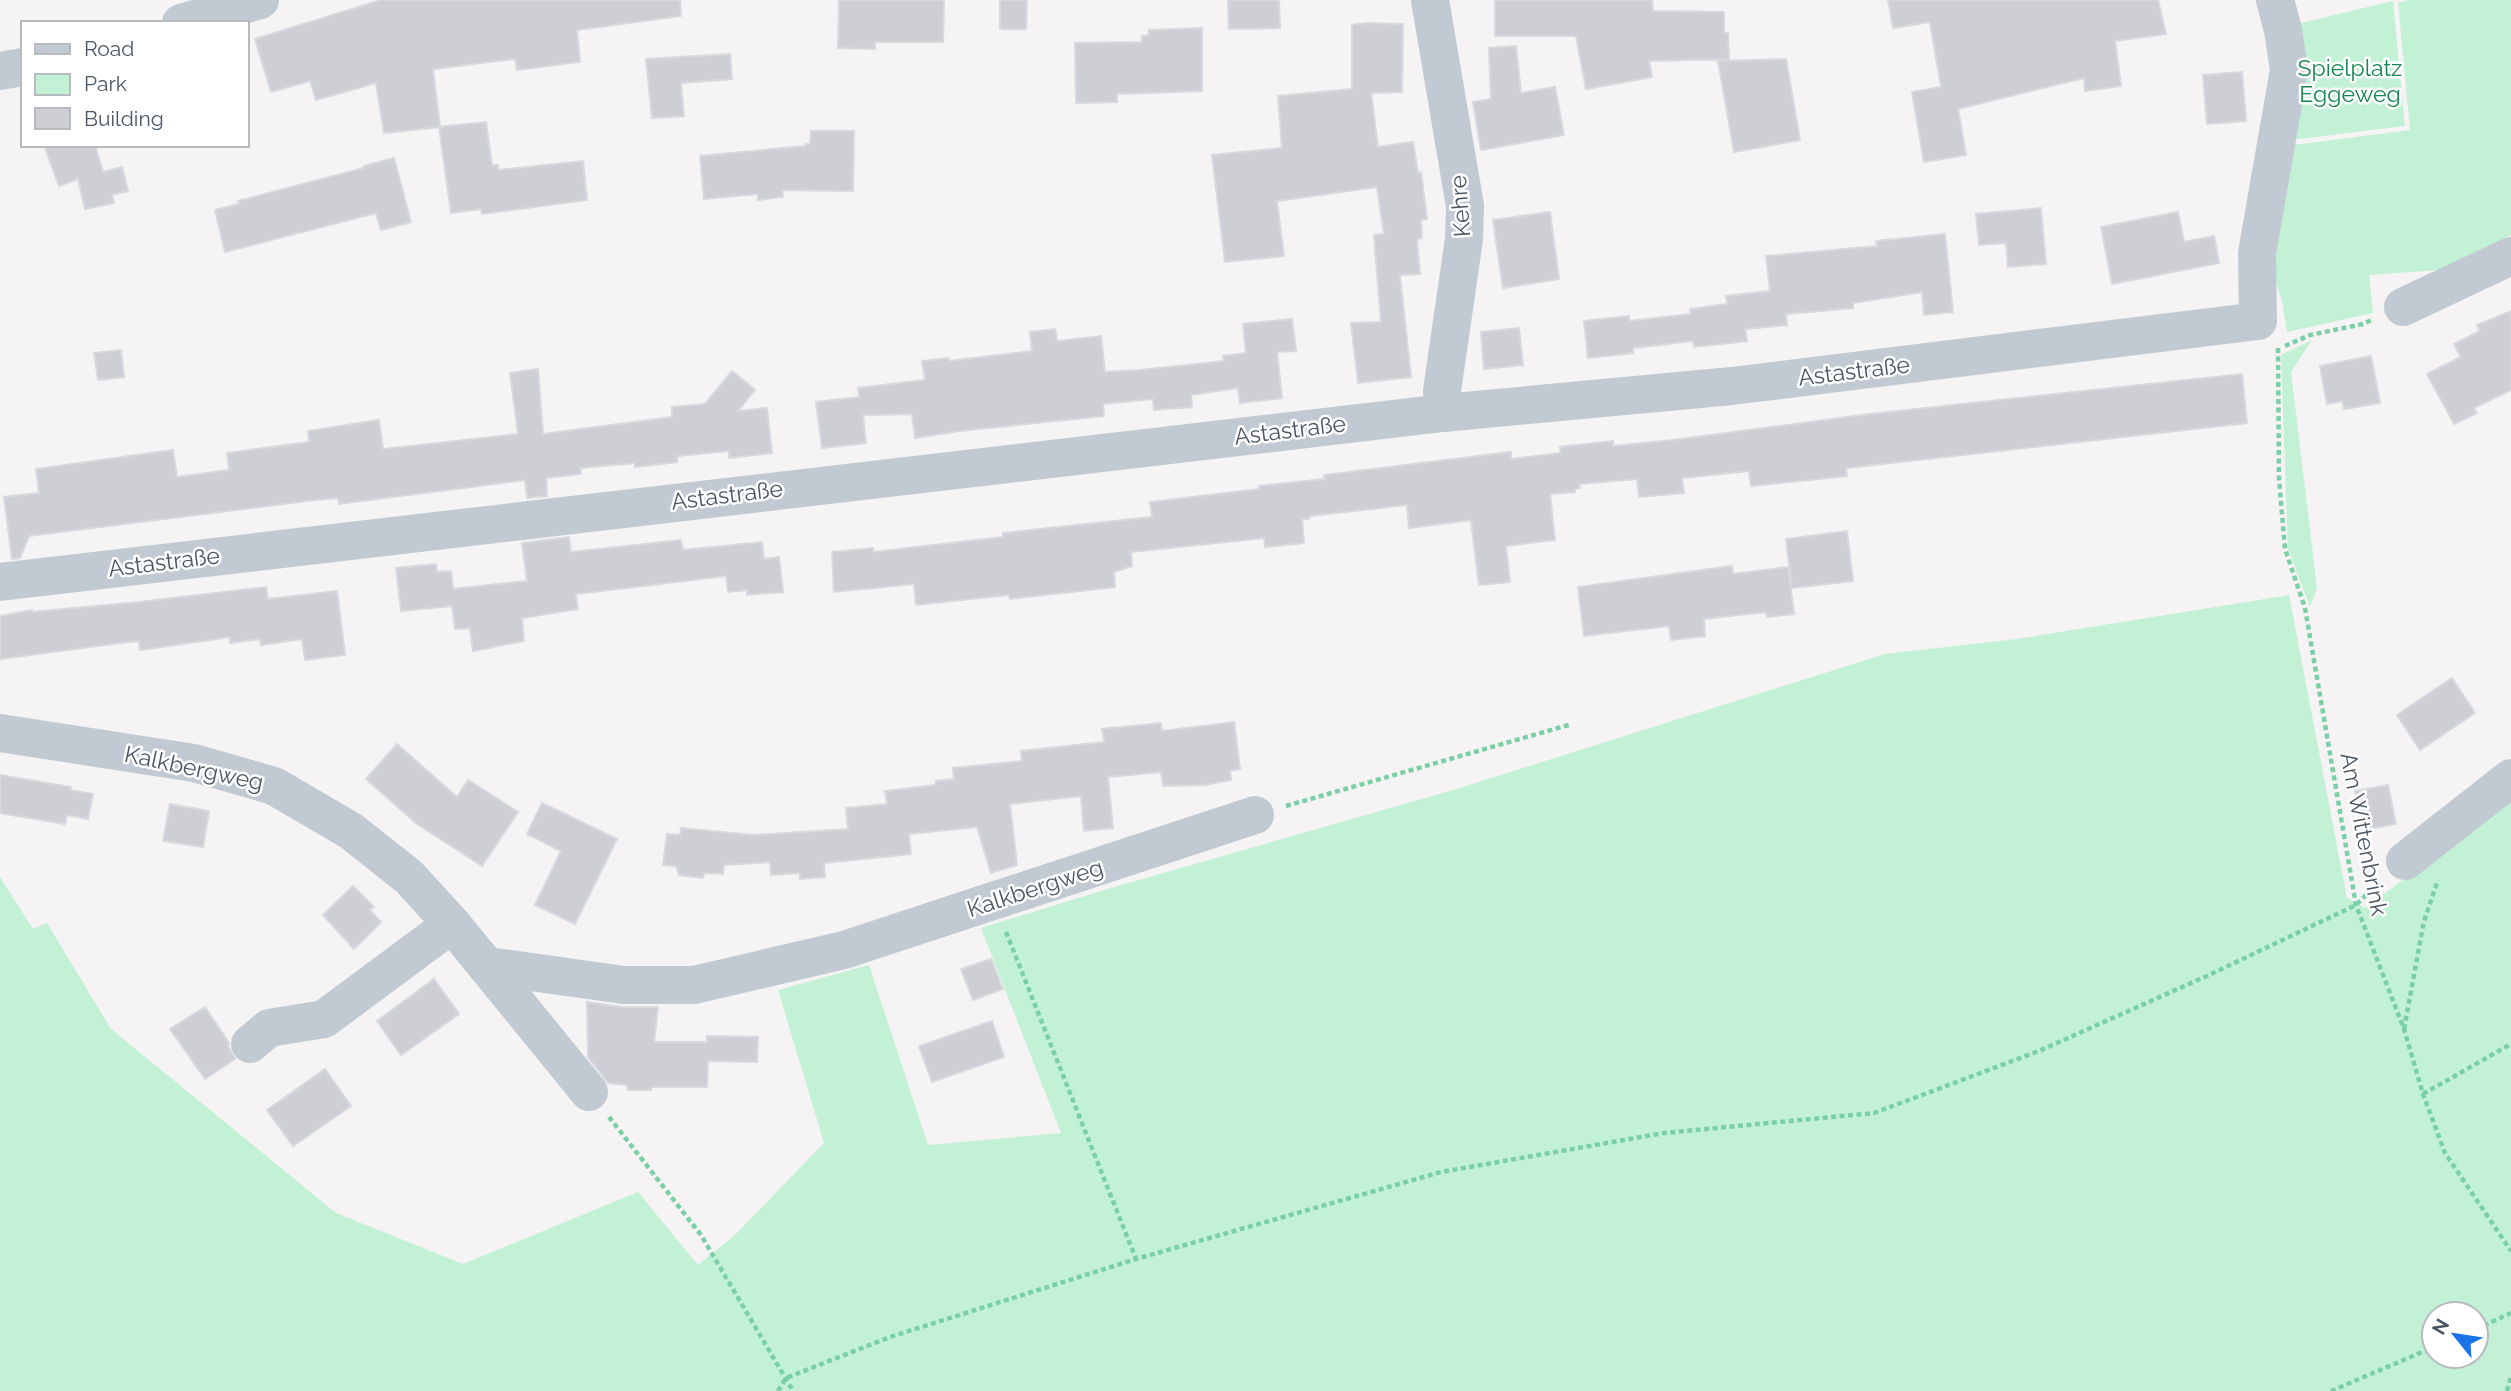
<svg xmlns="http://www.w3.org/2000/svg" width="2511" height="1391" font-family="Raleway,sans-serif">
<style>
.green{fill:#c3f1d5;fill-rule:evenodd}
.building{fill:#cdcfd5;stroke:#d7d9de;stroke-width:2}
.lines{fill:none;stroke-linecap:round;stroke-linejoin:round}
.path{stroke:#7ad0a6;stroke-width:4.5;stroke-dasharray:5 3.5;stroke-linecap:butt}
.minor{stroke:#c1cad2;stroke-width:38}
.labels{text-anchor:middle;stroke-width:5;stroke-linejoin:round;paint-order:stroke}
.park-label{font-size:23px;fill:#17864f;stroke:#fff}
.street-label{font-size:23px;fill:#4a5661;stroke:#fff}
</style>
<rect width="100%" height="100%" fill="#f5f3f3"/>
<!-- green -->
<path class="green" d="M 2409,0 L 2511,0 L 2511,235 L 2438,270 L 2369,275 L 2373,313 L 2287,332 L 2282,301 L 2271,266 L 2286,146 L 2410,130 L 2398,3 Z
M 2393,1 L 2405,126 L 2291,140 L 2301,23 Z
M 2312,340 L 2291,372 L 2317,588 L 2310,607 L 2288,549 L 2281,355 Z
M 2289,595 L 2347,898 L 2365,908 L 2511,799 L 2511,1391 L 0,1391 L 0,877 L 33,929 L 47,923 L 111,1029 L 336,1213 L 463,1264 L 638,1192 L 698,1265 L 735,1235 L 824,1143 L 778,990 L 869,965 L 928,1145 L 1061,1133 L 981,928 L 1111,888 L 1450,791 L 1885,654 L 2017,639 ZM 2434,1314 L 2476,1314 L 2476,1356 L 2434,1356 Z"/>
<!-- building -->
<path class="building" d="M 381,0 L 680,0 L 681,16 L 577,30 L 580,62 L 517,70 L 515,59 L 433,69 L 440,127 L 384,133 L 376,83 L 316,100 L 310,81 L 271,92 L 255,39 Z
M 839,0 L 944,0 L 943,42 L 875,42 L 875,49 L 838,48 Z
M 1000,0 L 1027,0 L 1026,29 L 1000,29 Z
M 1228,0 L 1279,0 L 1280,28 L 1229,29 Z
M 1495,0 L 1652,0 L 1653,11 L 1724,12 L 1724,33 L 1728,33 L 1729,59 L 1649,61 L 1652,77 L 1586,89 L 1576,36 L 1495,36 Z
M 1888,0 L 2158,0 L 2166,34 L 2115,41 L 2121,86 L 2085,91 L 2084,78 L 1958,109 L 1966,155 L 1924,162 L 1912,92 L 1941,87 L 1930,22 L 1893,28 Z
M 1368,23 L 1403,24 L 1402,92 L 1371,93 L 1378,147 L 1413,142 L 1418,173 L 1421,172 L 1427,219 L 1421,220 L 1422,238 L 1417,239 L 1420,274 L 1400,275 L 1411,377 L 1358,383 L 1351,323 L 1381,322 L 1374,235 L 1384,234 L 1377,187 L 1277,201 L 1284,256 L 1225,262 L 1212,155 L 1282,148 L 1278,96 L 1352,89 L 1352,25 Z
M 1202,28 L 1202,91 L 1117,94 L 1117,102 L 1076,103 L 1075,43 L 1142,42 L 1142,36 L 1149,35 L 1149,30 Z
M 1516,46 L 1521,93 L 1555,87 L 1564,135 L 1481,150 L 1473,102 L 1491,99 L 1489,48 Z
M 730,54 L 732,79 L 681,83 L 684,116 L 652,118 L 646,59 Z
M 1786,59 L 1800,140 L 1734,152 L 1718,61 Z
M 2242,72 L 2246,121 L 2207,124 L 2203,75 Z
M 486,122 L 492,165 L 498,165 L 498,170 L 583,161 L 587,200 L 482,214 L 481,209 L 451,213 L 439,127 Z
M 811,131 L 854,131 L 853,191 L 782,190 L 783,197 L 758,200 L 758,194 L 704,199 L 700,156 L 805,146 L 806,144 L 810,144 Z
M 44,145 L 95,145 L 103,172 L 122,167 L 128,191 L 112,195 L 114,203 L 85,209 L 78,179 L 59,186 Z
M 394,158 L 411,222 L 381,230 L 376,213 L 225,252 L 215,210 L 239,204 L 238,201 L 364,168 L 364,166 Z
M 2041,208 L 2046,264 L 2008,267 L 2006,243 L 1979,245 L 1976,214 Z
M 1550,212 L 1559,279 L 1503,288 L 1493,220 Z
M 2178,212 L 2184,242 L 2214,236 L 2219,263 L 2112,284 L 2101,227 Z
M 1945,234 L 1953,312 L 1924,315 L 1922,292 L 1853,303 L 1853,308 L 1786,314 L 1787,325 L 1745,329 L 1747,341 L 1694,347 L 1693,341 L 1633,348 L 1633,353 L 1588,358 L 1584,321 L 1629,316 L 1629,321 L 1691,314 L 1690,309 L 1727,304 L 1726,296 L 1770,291 L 1766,256 L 1877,246 L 1876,241 Z
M 2511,311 L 2511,390 L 2474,408 L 2477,413 L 2454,424 L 2427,374 L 2461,357 L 2454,344 L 2480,331 L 2477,325 Z
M 1292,319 L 1296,351 L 1277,352 L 1282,398 L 1240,403 L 1238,388 L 1191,395 L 1192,407 L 1154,410 L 1153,399 L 1103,404 L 1104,416 L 959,431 L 915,438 L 912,414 L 863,415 L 866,443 L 822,448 L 816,402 L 859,397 L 858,388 L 925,380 L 922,361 L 948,358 L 949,361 L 1032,351 L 1030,332 L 1055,329 L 1057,341 L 1101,336 L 1105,372 L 1140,370 L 1224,361 L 1223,356 L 1246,353 L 1243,324 Z
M 1519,328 L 1523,365 L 1484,369 L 1481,332 Z
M 121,350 L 124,377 L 98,380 L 94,353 Z
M 2371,356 L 2380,403 L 2344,409 L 2342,401 L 2327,404 L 2320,366 Z
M 538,369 L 543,434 L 672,417 L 672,407 L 705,404 L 732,371 L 755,390 L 738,411 L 767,408 L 772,453 L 729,458 L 729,451 L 677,456 L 677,462 L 635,467 L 635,463 L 580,468 L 581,474 L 546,478 L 547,496 L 527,498 L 525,480 L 339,504 L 338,498 L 315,500 L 29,536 L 20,558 L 12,559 L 4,497 L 39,493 L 36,469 L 173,450 L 177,477 L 229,470 L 227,453 L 309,442 L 308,431 L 379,420 L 383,449 L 518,434 L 510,373 Z
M 2242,374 L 2247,423 L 1846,468 L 1847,476 L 1751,486 L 1749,471 L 1682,478 L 1684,493 L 1639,497 L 1637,479 L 1579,484 L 1580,488 L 1575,489 L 1575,492 L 1550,494 L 1555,540 L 1506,546 L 1510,582 L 1479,585 L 1471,520 L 1409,528 L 1407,505 L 1309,516 L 1309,519 L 1302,519 L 1304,543 L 1265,547 L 1264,538 L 1131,552 L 1132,566 L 1114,572 L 1115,587 L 1010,599 L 1009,595 L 916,605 L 914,584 L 834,592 L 832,552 L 873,548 L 873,552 L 1003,537 L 1003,533 L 1152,517 L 1150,502 L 1259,489 L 1259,486 L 1325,479 L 1324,475 L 1511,452 L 1511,459 L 1561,453 L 1560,447 L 1613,441 L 1613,446 L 1673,440 L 1870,414 Z
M 1847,531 L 1853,581 L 1792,588 L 1786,539 Z
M 569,537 L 571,552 L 681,540 L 683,550 L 762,542 L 764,559 L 779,557 L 783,592 L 747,595 L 747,590 L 728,592 L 726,576 L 576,594 L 578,609 L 522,618 L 524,641 L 473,651 L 470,628 L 455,629 L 452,606 L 401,611 L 396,568 L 436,564 L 437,572 L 451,571 L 453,589 L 527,581 L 522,543 Z
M 1732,566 L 1733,574 L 1788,567 L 1794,614 L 1767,617 L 1766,612 L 1704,619 L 1705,636 L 1671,640 L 1669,626 L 1584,636 L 1578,587 Z
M 266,587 L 268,599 L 337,591 L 345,655 L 305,660 L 302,639 L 261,645 L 260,639 L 230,643 L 230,637 L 140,650 L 139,641 L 128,642 L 0,659 L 0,616 L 32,610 L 32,612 L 139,602 Z
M 2452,678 L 2475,713 L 2420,750 L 2397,715 Z
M 1234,722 L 1240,769 L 1230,771 L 1231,780 L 1205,785 L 1163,786 L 1161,772 L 1108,777 L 1113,828 L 1084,831 L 1081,796 L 1010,804 L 1017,865 L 991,873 L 977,827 L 909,834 L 911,854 L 824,863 L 825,877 L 800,879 L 800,873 L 771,875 L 770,862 L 724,865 L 723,874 L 704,873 L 703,878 L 679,875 L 676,866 L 663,865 L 667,834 L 680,835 L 681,828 L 754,835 L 848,829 L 846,808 L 887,804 L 885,791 L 936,785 L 936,781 L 954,779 L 953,768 L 1022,761 L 1021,751 L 1104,742 L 1102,729 L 1161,723 L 1162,731 Z
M 397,744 L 457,797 L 468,780 L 518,812 L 482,866 L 417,824 L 366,779 Z
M 0,775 L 71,787 L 70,790 L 93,794 L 88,819 L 67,815 L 65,824 L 0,813 Z
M 2388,785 L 2396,824 L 2362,830 L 2355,791 Z
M 542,803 L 617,839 L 575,924 L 535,905 L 561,851 L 527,834 Z
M 170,804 L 209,811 L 203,847 L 163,841 Z
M 353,886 L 374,907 L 370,910 L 381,922 L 354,949 L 323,915 Z
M 991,959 L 1003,989 L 973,1000 L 961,969 Z
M 434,979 L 459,1014 L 401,1055 L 377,1021 Z
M 587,1002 L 621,1007 L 658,1007 L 654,1042 L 707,1042 L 707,1036 L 758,1037 L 757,1062 L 708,1061 L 707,1087 L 651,1087 L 651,1090 L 628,1090 L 627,1085 L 608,1083 L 588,1057 Z
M 205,1007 L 229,1043 L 228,1046 L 235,1059 L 205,1079 L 170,1029 Z
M 992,1021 L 1004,1057 L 932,1082 L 919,1046 Z
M 325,1069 L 351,1106 L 293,1146 L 267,1110 Z"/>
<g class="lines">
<!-- path -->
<path class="path" d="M 2285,346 L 2310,335 L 2363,324 L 2373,319
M 2278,348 L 2279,479 L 2285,549 L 2305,608 L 2356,905 L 2404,1029 L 2423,1094 L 2445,1153 L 2511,1251
M 1286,806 L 1572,724
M 1006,932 L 1136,1259
M 2404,1029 L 2424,921 L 2438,880
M 2423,1094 L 2511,1044
M 609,1117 L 701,1235 L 793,1391
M 2476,1329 L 2511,1313
M 778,1391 L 786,1378 L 890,1337 L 1136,1259 L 1441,1172 L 1664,1133 L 1874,1113 L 2039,1051 L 2209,975 L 2356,905 L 2380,881
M 2331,1391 L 2434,1347
M 2507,1391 L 2511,1376"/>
<!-- minor -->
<path class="minor" d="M 1430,0 L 1465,206 L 1464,239 L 1442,391 L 1443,413
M 181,23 L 260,0
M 0,71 L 23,67
M 2403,307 L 2511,256
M 0,582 L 1443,413 L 1732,386 L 2258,321 L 2257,253 L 2289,70 L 2283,30 L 2275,0
M 0,733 L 194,763 L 274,786 L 351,831 L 409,877 L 452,924 L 589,1092
M 2405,861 L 2511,778
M 488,966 L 624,985 L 694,985 L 844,950 L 1255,815
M 250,1044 L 269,1028 L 324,1019 L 452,924"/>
</g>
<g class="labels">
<!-- park labels -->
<g class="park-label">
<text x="2350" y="76">Spielplatz<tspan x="2350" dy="26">Eggeweg</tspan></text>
</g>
<!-- street labels -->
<g class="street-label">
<text transform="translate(1460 206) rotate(-94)" y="8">Kehre</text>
<text transform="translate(1854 371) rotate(-7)" y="8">Astastraße</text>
<text transform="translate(1290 430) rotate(-7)" y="8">Astastraße</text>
<text transform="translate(727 495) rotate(-7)" y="8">Astastraße</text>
<text transform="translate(164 562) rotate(-7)" y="8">Astastraße</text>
<text transform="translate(194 768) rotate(12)" y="8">Kalkbergweg</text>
<text transform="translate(2364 834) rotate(79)" y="8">Am Wittenbrink</text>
<text transform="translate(1035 888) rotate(-18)" y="8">Kalkbergweg</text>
</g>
</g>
<!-- legend -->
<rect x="21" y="21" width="228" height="126" fill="#ffffff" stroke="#b7bbc0" stroke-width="2"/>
<rect x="35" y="44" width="35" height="10" fill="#c1cad2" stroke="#b7bbc0" stroke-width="2"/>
<text x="84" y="56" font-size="21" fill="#4a5661">Road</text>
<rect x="35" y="74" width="35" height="21" fill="#c3f1d5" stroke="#b7bbc0" stroke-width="2"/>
<text x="84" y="91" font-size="21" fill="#4a5661">Park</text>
<rect x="35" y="108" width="35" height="21" fill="#cdcfd5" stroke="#b7bbc0" stroke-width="2"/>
<text x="84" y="126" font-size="21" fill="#4a5661">Building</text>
<!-- north arrow -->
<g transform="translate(2455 1335) rotate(300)"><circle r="33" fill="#ffffff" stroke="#b7bbc0" stroke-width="2"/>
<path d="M0-5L12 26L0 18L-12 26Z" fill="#1a73e8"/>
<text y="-10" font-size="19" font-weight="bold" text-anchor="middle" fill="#4a5661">N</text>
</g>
</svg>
